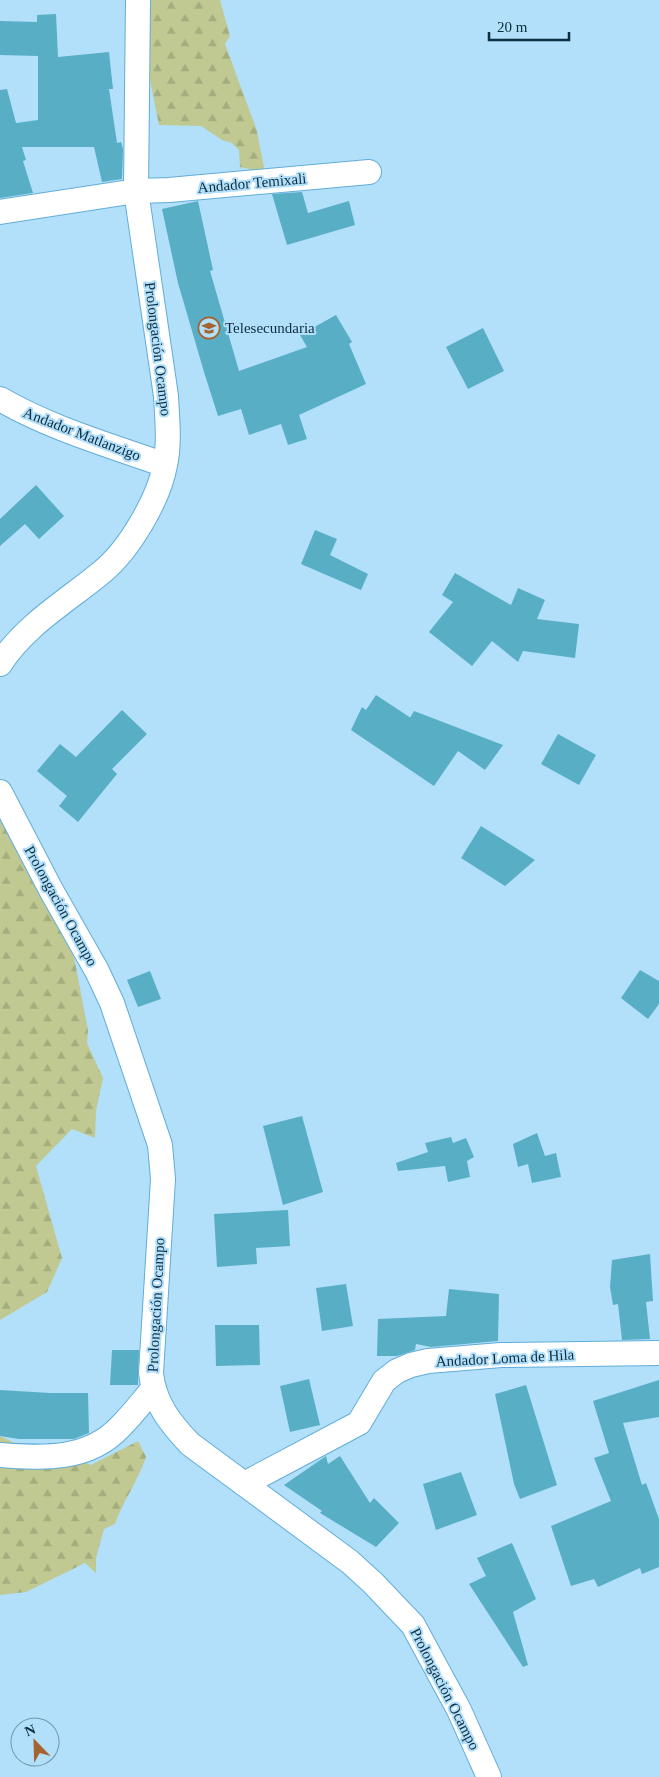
<svg xmlns="http://www.w3.org/2000/svg" width="659" height="1777" font-family="'Times New Roman',serif">
<style>
.forest{fill:url(#forest-firs)}
.building{fill:#58afc5}
.lines{fill:none;stroke-linecap:round;stroke-linejoin:round}
.street-casing{stroke:#61adda;stroke-width:26}
.street{stroke:#fff;stroke-width:24}
.labels{text-anchor:middle;stroke-width:4;stroke-linejoin:round;paint-order:stroke}
.street-label{font-size:15px;fill:#0d2e40;stroke:#b2dffa}
.poi-label{font-size:15px;fill:#0d2e40;stroke:#b2dffa;text-anchor:start}
</style>
<defs>
<pattern id="forest-firs" width="22" height="20" patternUnits="userSpaceOnUse" patternTransform="scale(1.25)"><rect width="22" height="20" fill="#c0c991"/><path d="M5 1l3.5 6h-7zM16 11l3.5 6h-7z" fill="#a4ad7e"/></pattern>
</defs>
<rect width="100%" height="100%" fill="#b2dffa"/>
<!-- forest -->
<path class="forest" d="M 140,0 L 220,0 L 230,36 L 225,44 L 257,131 L 266,178 L 250,169 L 240,167 L 239,150 L 232,143 L 222,140 L 201,126 L 159,125 L 142,40 Z
M 0,808 L 33,871 L 72,902 L 81,920 L 73,952 L 88,1030 L 87,1043 L 103,1078 L 96,1111 L 95,1138 L 72,1129 L 36,1166 L 62,1258 L 47,1292 L 0,1320 Z
M 0,1436 L 42,1456 L 74,1457 L 91,1465 L 138,1441 L 146,1457 C 138,1481 123,1501 115,1524 L 104,1529 L 96,1558 L 96,1573 L 85,1563 L 26,1592 L 0,1595 Z"/>
<!-- building -->
<path class="building" d="M 56,14 L 58,57 L 109,52 L 113,89 L 109,89 L 117,143 L 121,142 L 123,149 L 122,179 L 102,182 L 94,147 L 22,147 L 26,160 L 23,161 L 33,193 L 0,198 L 0,90 L 7,89 L 16,123 L 38,120 L 38,56 L 0,55 L 0,21 L 37,22 L 37,15 Z
M 302,192 L 308,213 L 349,201 L 355,225 L 287,245 L 272,194 Z
M 198,201 L 213,270 L 210,271 L 239,371 L 307,347 L 300,335 L 336,315 L 352,342 L 349,344 L 366,384 L 299,415 L 307,439 L 288,445 L 281,424 L 249,435 L 241,409 L 218,416 L 204,372 L 178,283 L 162,209 Z
M 483,328 L 504,371 L 468,389 L 446,347 Z
M 36,485 L 64,516 L 39,539 L 25,524 L 0,546 L 0,519 Z
M 315,530 L 337,539 L 330,555 L 368,574 L 361,590 L 301,564 Z
M 455,573 L 511,605 L 518,588 L 545,600 L 537,619 L 579,624 L 575,658 L 523,651 L 518,662 L 492,641 L 472,666 L 429,632 L 453,602 L 442,595 Z
M 376,695 L 414,720 L 410,718 L 414,711 L 503,745 L 485,770 L 458,751 L 434,786 L 351,730 L 362,707 L 366,710 Z
M 122,710 L 147,734 L 112,769 L 117,774 L 78,822 L 59,806 L 67,796 L 37,771 L 60,744 L 76,757 Z
M 558,734 L 596,755 L 579,785 L 541,764 Z
M 481,826 L 535,860 L 505,886 L 461,858 Z
M 640,970 L 659,981 L 659,1004 L 648,1019 L 621,998 Z
M 150,971 L 161,999 L 138,1007 L 127,980 Z
M 302,1116 L 323,1192 L 283,1205 L 263,1126 Z
M 537,1133 L 545,1156 L 556,1153 L 561,1177 L 532,1183 L 528,1164 L 518,1167 L 513,1144 Z
M 451,1137 L 453,1143 L 466,1138 L 474,1157 L 467,1161 L 470,1177 L 448,1182 L 445,1166 L 398,1171 L 396,1163 L 428,1152 L 425,1143 Z
M 288,1210 L 290,1246 L 256,1248 L 257,1264 L 217,1267 L 214,1214 Z
M 650,1254 L 653,1301 L 646,1302 L 650,1339 L 622,1340 L 618,1304 L 613,1305 L 610,1287 L 612,1260 Z
M 346,1284 L 353,1326 L 322,1331 L 316,1288 Z
M 449,1289 L 499,1294 L 498,1341 L 431,1347 L 416,1344 L 415,1350 L 397,1356 L 377,1356 L 378,1319 L 446,1316 Z
M 215,1325 L 259,1325 L 260,1365 L 216,1366 Z
M 112,1350 L 139,1350 L 138,1385 L 110,1385 Z
M 309,1379 L 320,1425 L 290,1432 L 280,1386 Z
M 659,1380 L 659,1417 L 623,1423 L 642,1485 L 646,1483 L 659,1519 L 659,1567 L 642,1574 L 640,1568 L 598,1587 L 594,1579 L 571,1586 L 551,1526 L 611,1501 L 594,1458 L 609,1453 L 593,1401 Z
M 526,1385 L 557,1485 L 520,1499 L 514,1484 L 495,1394 Z
M 0,1390 L 50,1393 L 88,1393 L 89,1433 L 74,1439 L 19,1439 L 0,1436 Z
M 326,1456 L 328,1464 L 340,1456 L 370,1503 L 374,1498 L 399,1523 L 376,1547 L 320,1513 L 322,1511 L 284,1485 Z
M 461,1472 L 477,1515 L 436,1530 L 423,1484 Z
M 512,1543 L 536,1599 L 513,1612 L 528,1665 L 523,1667 L 469,1584 L 486,1576 L 477,1558 Z"/>
<g class="lines">
<!-- street casing -->
<g class="street-casing">
<path id="street" d="M 0,212 L 136,191 L 169,190 L 369,172
M 0,399 C 52,429 109,445 165,465
M 0,664 C 25,625 67,601 102,572 C 129,550 159,499 165,465 C 170,443 167,418 166,396 L 136,191 L 138,0
M 0,792 L 51,890 L 97,971 L 112,1003 L 160,1145 L 163,1179 L 151,1373 C 154,1403 170,1423 190,1444 L 350,1562 L 373,1583 L 413,1625 L 459,1710 L 489,1777
M 0,1455 C 43,1458 88,1461 120,1427 C 132,1415 142,1402 153,1389
M 244,1484 L 359,1423 L 384,1381 L 397,1371 L 411,1365 L 428,1361 L 501,1355 L 659,1353"/>
</g>
<!-- street -->
<use href="#street" class="street"/>
</g>
<!-- icons -->
<defs>
<g id="school-ring" transform="scale(1.125)"><circle r="9.5" fill="#b2dffa" stroke="#a56330" stroke-width="1.5"/><path d="M0-5L7-2L0 1L-7-2ZM-4 1L0 2.5L4 1V4Q0 6-4 4Z" fill="#a56330"/></g>
</defs>
<g fill-rule="evenodd">
<use href="#school-ring" x="209" y="328"/>
</g>
<g class="labels">
<!-- street labels -->
<g class="street-label">
<text transform="translate(252 183) rotate(-5)" y="5">Andador Temixali</text>
<text transform="translate(158 349) rotate(83)" y="5">Prolongación Ocampo</text>
<text transform="translate(82 434) rotate(21)" y="5">Andador Matlanzigo</text>
<text transform="translate(61 906) rotate(61)" y="5">Prolongación Ocampo</text>
<text transform="translate(156 1305) rotate(-87)" y="5">Prolongación Ocampo</text>
<text transform="translate(505 1358) rotate(-3)" y="5">Andador Loma de Hila</text>
<text transform="translate(445 1689) rotate(63)" y="5">Prolongación Ocampo</text>
</g>
<!-- poi labels -->
<g class="poi-label">
<text x="225" y="333">Telesecundaria</text>
</g>
</g>
<!-- north arrow -->
<g transform="translate(35 1742) rotate(337)"><circle r="24" fill="#b2dffa" stroke="#7098b0"/>
<path d="M0-4L9 19L0 12L-9 19Z" fill="#a56330"/>
<text y="-8" font-size="14" font-weight="bold" text-anchor="middle" fill="#0d2e40">N</text>
</g>
<!-- scale -->
<path d="M489 32v8h80v-8" fill="none" stroke="#0d2e40" stroke-width="2.5"/>
<text x="497" y="32" font-size="15" fill="#0d2e40" stroke="#b2dffa" stroke-width="4" paint-order="stroke">20 m</text>
</svg>
